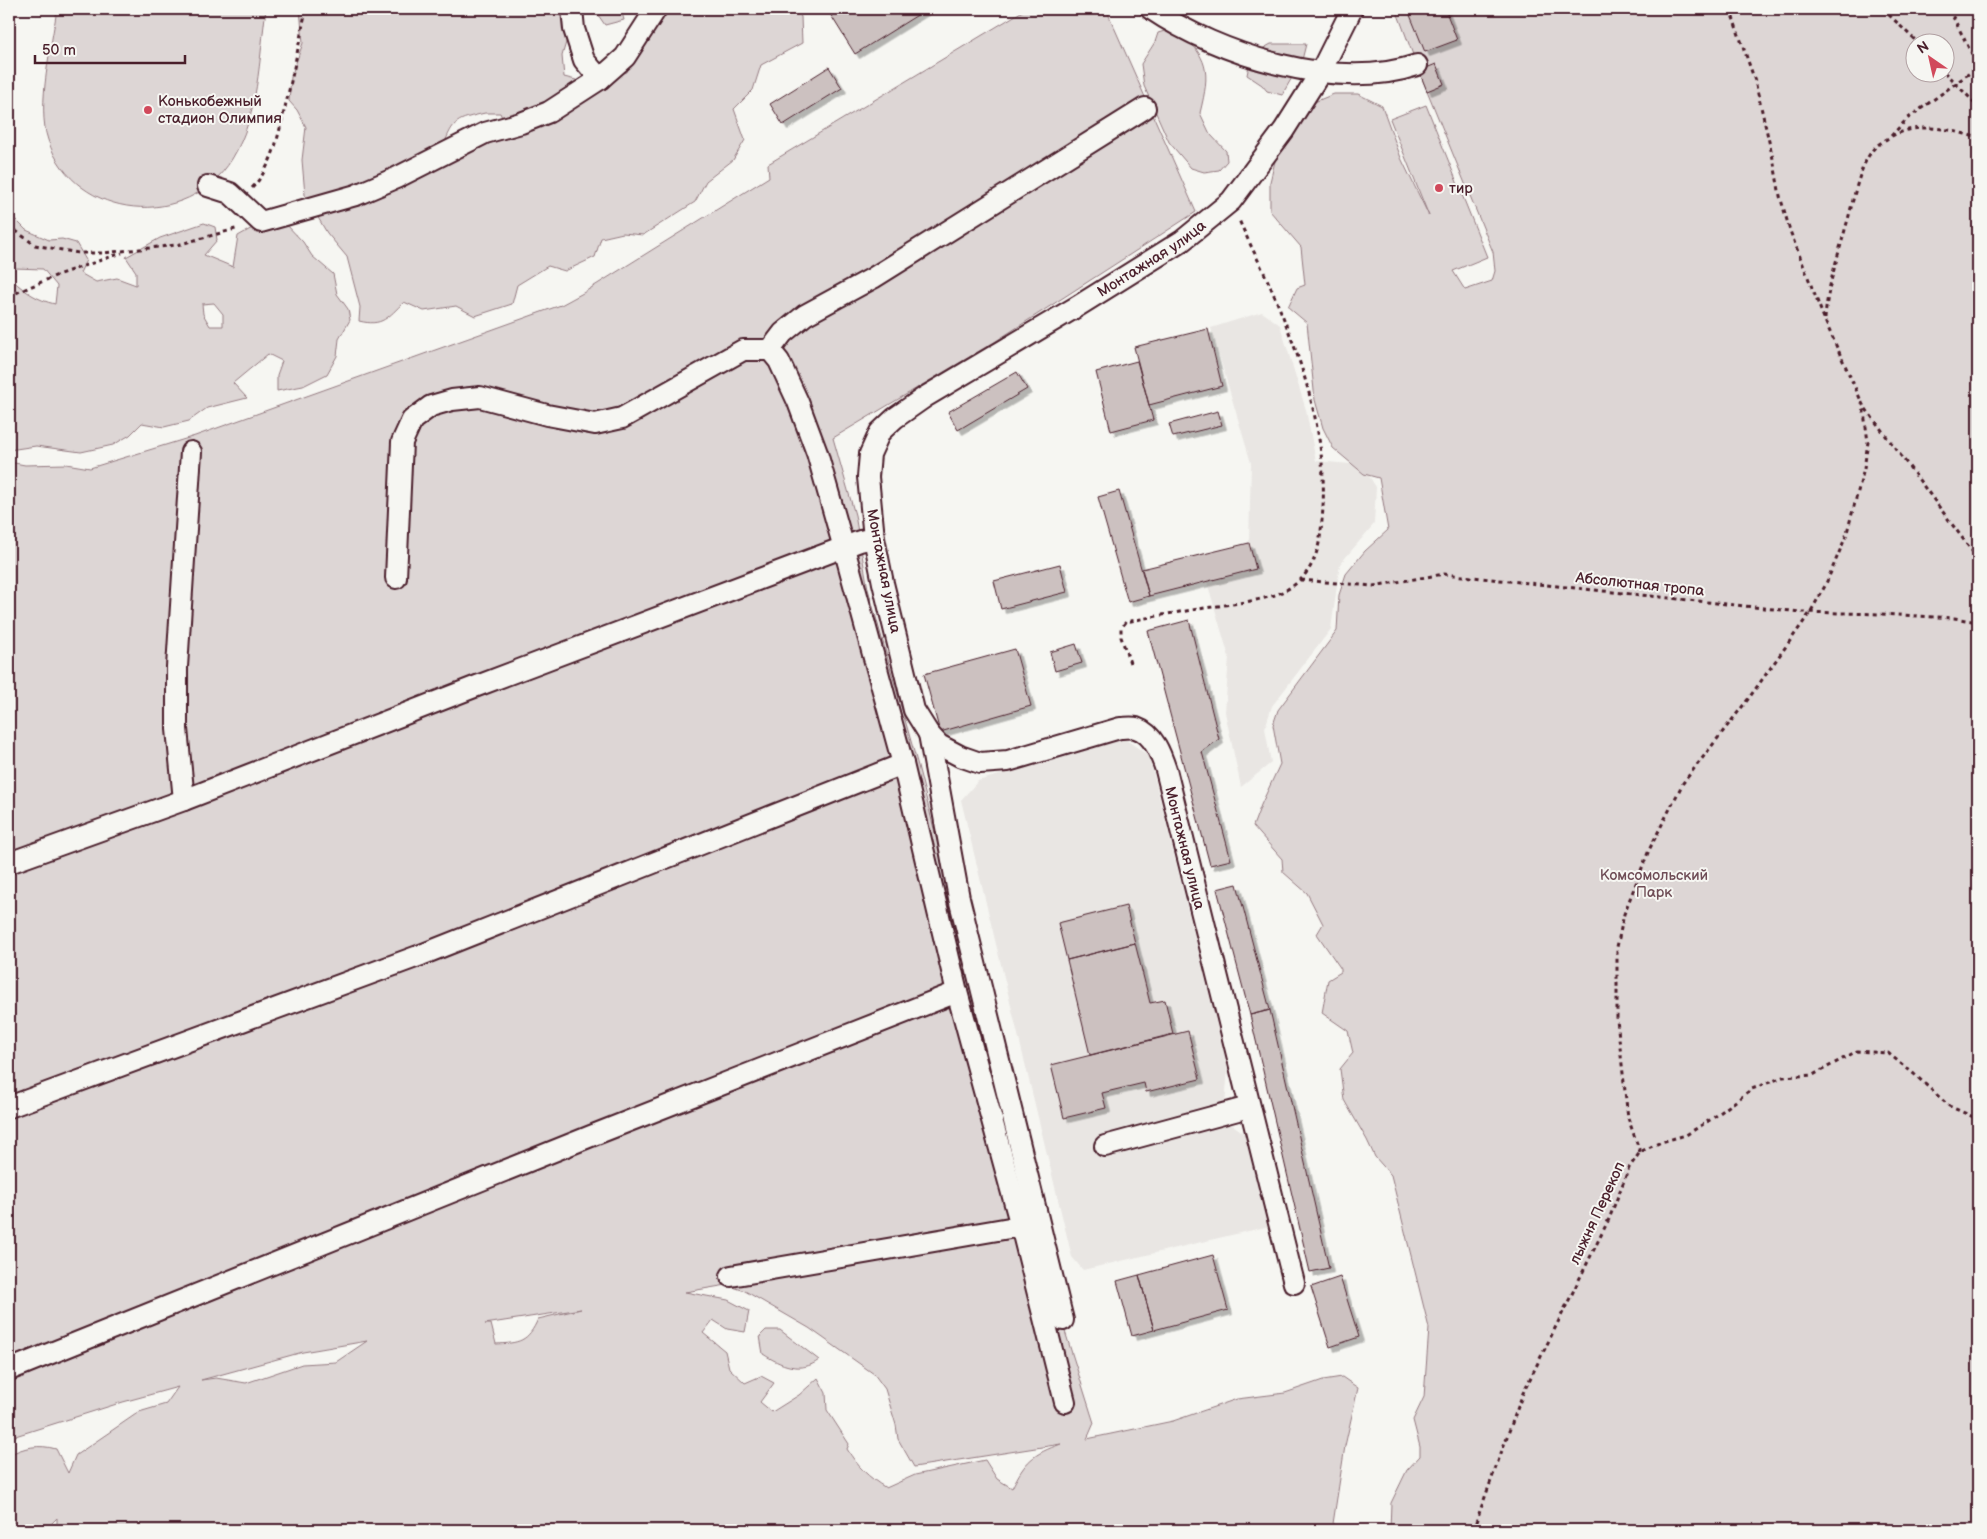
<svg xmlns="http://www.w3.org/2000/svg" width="1987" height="1539" font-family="'Balsamiq Sans',sans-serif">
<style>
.built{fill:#e9e6e3}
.green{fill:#ddd6d5;stroke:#947a80;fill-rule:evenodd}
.building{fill:#ccc1c0;stroke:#4a1f2b;filter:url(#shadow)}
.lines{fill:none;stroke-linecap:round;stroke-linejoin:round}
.minor-casing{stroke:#4a1f2b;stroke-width:24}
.path{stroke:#4a1f2b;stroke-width:3;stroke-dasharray:4 4;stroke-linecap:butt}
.minor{stroke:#f6f6f2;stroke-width:20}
.poi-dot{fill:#d1495b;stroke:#f6f6f2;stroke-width:2}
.labels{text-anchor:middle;stroke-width:4;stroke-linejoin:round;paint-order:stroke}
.poi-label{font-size:15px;fill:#4a1f2b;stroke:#f6f6f2;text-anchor:start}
.street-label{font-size:15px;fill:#4a1f2b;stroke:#f6f6f2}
.park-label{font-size:15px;fill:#6f4d56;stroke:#f6f6f2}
</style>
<defs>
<filter id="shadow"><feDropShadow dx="4.5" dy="4.5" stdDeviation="0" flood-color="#0004"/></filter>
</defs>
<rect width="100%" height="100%" fill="#f6f6f2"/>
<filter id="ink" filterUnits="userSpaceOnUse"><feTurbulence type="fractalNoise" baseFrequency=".02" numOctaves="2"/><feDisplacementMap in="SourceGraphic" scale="10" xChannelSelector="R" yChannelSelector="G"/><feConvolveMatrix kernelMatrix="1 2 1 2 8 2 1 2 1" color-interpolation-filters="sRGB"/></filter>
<g filter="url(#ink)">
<!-- built -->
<path class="built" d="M 1262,312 L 1280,325 L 1306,410 L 1316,461 L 1362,465 L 1376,487 L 1374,524 L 1340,564 L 1331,629 L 1272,706 L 1265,728 L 1271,763 L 1241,787 L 1225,712 L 1229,657 L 1207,582 L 1256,569 L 1249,543 L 1251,463 L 1211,328 Z
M 1125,739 L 1149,756 L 1228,1067 L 1225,1105 L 1230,1123 L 1255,1141 L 1278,1224 L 1083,1270 L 1072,1257 L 961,800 L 978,781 Z"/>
<!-- green -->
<path class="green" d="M 57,9 L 266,9 C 259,59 259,115 232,159 C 188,231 75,221 48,140 C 36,106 52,44 57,9 Z
M 300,9 L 566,9 L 569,32 L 562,56 L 564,77 L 576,80 L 586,90 L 609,76 L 627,72 L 654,9 L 797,9 L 801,17 L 802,43 L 761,65 L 753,90 L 734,109 L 745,140 L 733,160 L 706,181 L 695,202 L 643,235 L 623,233 L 601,238 L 595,257 L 565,271 L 548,266 L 517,285 L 512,304 L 475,316 L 456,306 L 424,311 L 404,302 C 388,317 383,327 359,321 L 360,307 L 347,257 L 327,233 L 305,195 L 302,160 L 306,127 L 297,110 L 289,101 L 291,77 L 303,43 ZM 485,113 L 500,113 L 506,126 L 443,147 C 454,119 456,120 485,113 Z
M 594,9 L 621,9 L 624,20 L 605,25 Z
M 1026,9 L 1106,9 L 1196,212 L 996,341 L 833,438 L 855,515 L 868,589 L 918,766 L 1050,1284 L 1094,1423 L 1087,1439 L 1173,1421 L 1237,1399 L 1285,1393 L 1323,1380 L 1342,1377 L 1358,1388 L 1345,1446 L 1332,1530 L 57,1530 L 57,1518 L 45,1530 L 9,1530 L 9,1455 C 24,1447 39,1444 56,1449 L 68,1473 L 76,1455 L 139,1412 L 166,1404 L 178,1387 L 123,1402 L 9,1438 L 9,462 L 25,465 L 66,464 L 90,468 L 195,436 L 561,305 L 583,293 L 769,177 L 768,164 ZM 727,1285 L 745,1291 L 809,1328 L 874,1374 L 885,1389 L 896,1425 L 898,1439 L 914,1467 L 1061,1444 C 1033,1454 1025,1461 1012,1488 L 997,1479 L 985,1460 L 915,1475 L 886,1488 C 868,1477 858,1467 847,1449 L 849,1444 L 827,1410 L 826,1393 L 818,1378 L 799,1395 L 772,1412 L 760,1402 L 774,1383 L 761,1376 L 745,1383 L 729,1368 L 725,1351 L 703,1333 L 713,1320 L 727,1329 L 745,1332 L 749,1311 L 728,1300 L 685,1292 ZM 581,1309 L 538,1319 C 528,1342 519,1343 496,1344 L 491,1324 L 485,1324 ZM 367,1341 L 336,1362 L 302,1364 L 246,1383 L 216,1378 L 201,1380 L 303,1352 Z
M 1396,9 L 1978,9 L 1978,1530 L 1390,1530 L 1391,1503 L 1407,1470 L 1420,1456 L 1420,1447 L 1413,1420 L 1424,1397 L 1429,1328 L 1391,1175 L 1375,1157 L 1367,1140 L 1344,1100 L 1340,1069 L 1353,1053 L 1348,1031 L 1322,1013 L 1328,980 L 1341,972 L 1341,969 L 1317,934 L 1323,924 L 1307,893 L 1283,872 L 1282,859 L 1253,826 L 1261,805 L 1280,764 L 1273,725 L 1278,710 L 1337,631 L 1339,595 L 1346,574 L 1365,551 L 1388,530 L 1379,478 L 1364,474 L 1333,448 L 1323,428 L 1315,400 L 1307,323 L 1288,307 L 1297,288 L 1305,285 L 1301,247 L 1270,211 L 1270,182 L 1282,132 L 1297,109 L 1334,94 L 1358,94 L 1382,106 L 1401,158 L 1429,216 L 1390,119 L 1426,105 L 1487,257 L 1453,271 L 1465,290 L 1492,281 L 1495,271 L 1493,252 L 1419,71 ZM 1914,42 L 1944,42 L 1944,72 L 1914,72 Z
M 1178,27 C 1208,61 1211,68 1200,113 L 1210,134 L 1226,151 L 1227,161 L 1219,170 L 1204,172 L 1191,168 L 1169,142 L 1144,86 L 1141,64 L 1155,42 L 1158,33 Z
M 1271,44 L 1306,44 L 1302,60 L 1282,95 L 1267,91 L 1262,85 L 1247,75 L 1251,55 Z
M 9,218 L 14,218 L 26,230 L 49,240 L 62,239 L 76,243 L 86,260 L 80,273 L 96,282 L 117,278 L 136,285 L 136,272 L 126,257 L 160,238 L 204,223 L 215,227 L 217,240 L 204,255 L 233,267 L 238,236 L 254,227 L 285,223 L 303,242 L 312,256 L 333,274 L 337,294 L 348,309 L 350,320 L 339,339 L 337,356 L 327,374 L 303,386 L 277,391 L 277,375 L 282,361 L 268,354 L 233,383 L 247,398 L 207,408 L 189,421 L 164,427 L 142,423 L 130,435 L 113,445 L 81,452 L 36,446 L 9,450 ZM 14,268 L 43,269 L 57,286 L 55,304 C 37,300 26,292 12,280 ZM 214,303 L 223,314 L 223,326 L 210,326 L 203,314 L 202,304 Z
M 766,1330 L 780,1330 L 819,1360 C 801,1374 780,1365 763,1354 L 760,1336 Z"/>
<!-- building -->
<path class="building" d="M 827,9 L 927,9 L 855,54 Z
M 1426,9 L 1445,9 L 1457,40 L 1425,52 L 1410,15 Z
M 1436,64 L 1444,84 L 1427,91 L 1419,71 Z
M 829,67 L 842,88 L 783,125 L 770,104 Z
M 1208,329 L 1222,386 L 1149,405 L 1134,347 Z
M 1137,361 L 1153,420 L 1111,431 L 1096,372 Z
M 1017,372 L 1027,389 L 958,430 L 948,412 Z
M 1218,411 L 1222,425 L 1173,437 L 1169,424 Z
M 1119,491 L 1149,596 L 1128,602 L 1098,497 Z
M 1249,543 L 1256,569 L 1149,596 L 1142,569 Z
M 1060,564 L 1067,592 L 1001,609 L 994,581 Z
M 1189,620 L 1219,739 L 1202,752 L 1231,860 L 1210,865 L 1148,631 Z
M 1076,644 L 1082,663 L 1055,671 L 1050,652 Z
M 1015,649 L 1031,706 L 940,732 L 924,674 Z
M 1237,884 L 1270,1010 L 1250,1015 L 1217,889 Z
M 1126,906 L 1135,943 L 1067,960 L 1058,923 Z
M 1135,943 L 1150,1003 L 1165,1000 L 1173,1034 L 1090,1055 L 1067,960 Z
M 1270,1010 L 1329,1268 L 1310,1272 L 1250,1015 Z
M 1188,1031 L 1200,1079 L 1146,1092 L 1144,1083 L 1102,1093 L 1106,1108 L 1064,1118 L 1051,1065 Z
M 1213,1255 L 1228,1310 L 1154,1330 L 1139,1275 Z
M 1139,1275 L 1154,1330 L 1132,1336 L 1117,1281 Z
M 1340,1277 L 1359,1337 L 1330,1347 L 1311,1287 Z"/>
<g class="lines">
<!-- minor casing -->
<g class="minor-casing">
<g id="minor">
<path d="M 572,9 L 574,29 L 584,60 L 600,79"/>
<path d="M 1151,9 C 1219,55 1336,92 1417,65"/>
<path d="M 208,186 L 230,193 L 261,222 L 356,195 L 396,178 L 485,133 L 521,123 L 549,112 L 600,79 L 625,57 L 656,9"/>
<path d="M 770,350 L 783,333 L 805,315 L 873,278 L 1145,108"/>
<path d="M 396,578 L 402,442 L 412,420 L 431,406 L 452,400 L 480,397 L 547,415 L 595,424 L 622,418 L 743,350 L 770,350 L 779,361 L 798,402 L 817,453 L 844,548 L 903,764 L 957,992 L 1021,1226 L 1065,1402"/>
<path d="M 929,734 L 959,898 L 1063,1320"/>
<path d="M 184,800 L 177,729 L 177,667 L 191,452"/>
<path d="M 9,863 L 184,800 L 477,686 L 860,541 L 874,538"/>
<path d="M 9,1107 L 421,955 L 903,764"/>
<path d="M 1105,1146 L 1249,1107"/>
<path d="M 731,1276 L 1021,1226"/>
<path id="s1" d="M 1294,1283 L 1166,770 C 1161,755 1154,734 1136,728 C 1132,727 1125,728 1120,728 L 1008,761 L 980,763 L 960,756 L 939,745 L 929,734 L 914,710 L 883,583 L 874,538 L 868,477 L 870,454 L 880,432 L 895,418 L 925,397 L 1078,306 L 1182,241 L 1231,201 L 1284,130 L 1320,73 L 1352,9"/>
<path d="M 9,1370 L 596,1134 L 957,992"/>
</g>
</g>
<!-- path -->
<path class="path" d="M 1730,9 L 1755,81 L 1774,163 L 1780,196 L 1790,231 L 1825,321 L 1863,405 L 1978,559
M 1883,9 L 1917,42
M 1949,9 L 1978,66
M 1944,72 L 1978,106
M 1891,136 L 1907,119 L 1978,67
M 252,188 C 275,164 279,130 287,99 C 294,69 300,39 306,9
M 9,226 L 35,245 L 78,253 L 103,253 L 177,245 L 239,228
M 9,296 L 60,274 L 122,253
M 1825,319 C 1827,287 1838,257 1846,226 C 1853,204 1858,169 1872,151 C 1875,146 1882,142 1887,139 C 1915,121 1948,128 1978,138
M 1301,580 L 1373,586 L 1444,574 L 1801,612 L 1881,614 L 1954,618 L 1978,622
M 1130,663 L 1121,637 L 1121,628 L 1126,622 C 1155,616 1184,611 1212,607 C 1235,603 1266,601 1286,590 C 1314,575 1320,548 1322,520 C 1330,440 1302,360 1271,288 C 1261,265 1249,243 1239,220
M 1640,1152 L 1628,1118 L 1617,1020 L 1617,947 L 1624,914 L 1649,850 L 1683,783 L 1749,698 L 1810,613 L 1825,586 L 1846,536 L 1864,469 L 1868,442 L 1863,405
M 1473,1530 L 1523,1393 L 1609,1219 L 1629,1168 L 1640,1152 L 1661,1142 L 1686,1135 L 1713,1118 L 1752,1089 L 1783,1077 L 1813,1075 L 1857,1051 L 1888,1053 L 1914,1074 L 1949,1106 L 1978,1119"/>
<!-- minor -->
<use href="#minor" class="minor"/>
</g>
</g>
<!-- markers -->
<g class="poi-dot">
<circle cx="148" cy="110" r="5"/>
<circle cx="1439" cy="188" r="5"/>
</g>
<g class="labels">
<!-- poi labels -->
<g class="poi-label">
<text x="158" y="106">Конькобежный<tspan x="158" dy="17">стадион Олимпия</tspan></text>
<text x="1449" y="193">тир</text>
</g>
<!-- street labels -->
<g class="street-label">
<text dy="5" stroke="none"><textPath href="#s1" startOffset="1439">Монтажная улица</textPath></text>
<text transform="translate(884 571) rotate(79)" y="5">Монтажная улица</text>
<text transform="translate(1640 584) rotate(6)" y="5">Абсолютная тропа</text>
<text transform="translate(1185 848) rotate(76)" y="5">Монтажная улица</text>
<text transform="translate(1597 1213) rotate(-65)" y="5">лыжня Перекоп</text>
</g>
<!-- park labels -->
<g class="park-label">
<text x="1654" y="880">Комсомольский<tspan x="1654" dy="17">Парк</tspan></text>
</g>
</g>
<!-- margin -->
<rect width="1987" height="1539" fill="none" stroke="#f6f6f2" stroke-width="30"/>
<rect x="15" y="15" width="1957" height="1509" fill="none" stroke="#4a1f2b" stroke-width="2" filter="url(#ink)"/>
<!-- north arrow -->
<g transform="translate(1930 58) rotate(326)"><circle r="24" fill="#f6f6f2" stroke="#b1a0a2"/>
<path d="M0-4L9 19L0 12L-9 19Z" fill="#d1495b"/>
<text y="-8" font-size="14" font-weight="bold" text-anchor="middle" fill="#4a1f2b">N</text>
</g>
<!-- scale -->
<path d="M35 55v8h150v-8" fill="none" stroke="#4a1f2b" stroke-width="2.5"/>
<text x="42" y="55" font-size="15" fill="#4a1f2b" stroke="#f6f6f2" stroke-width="4" paint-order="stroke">50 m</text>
</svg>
